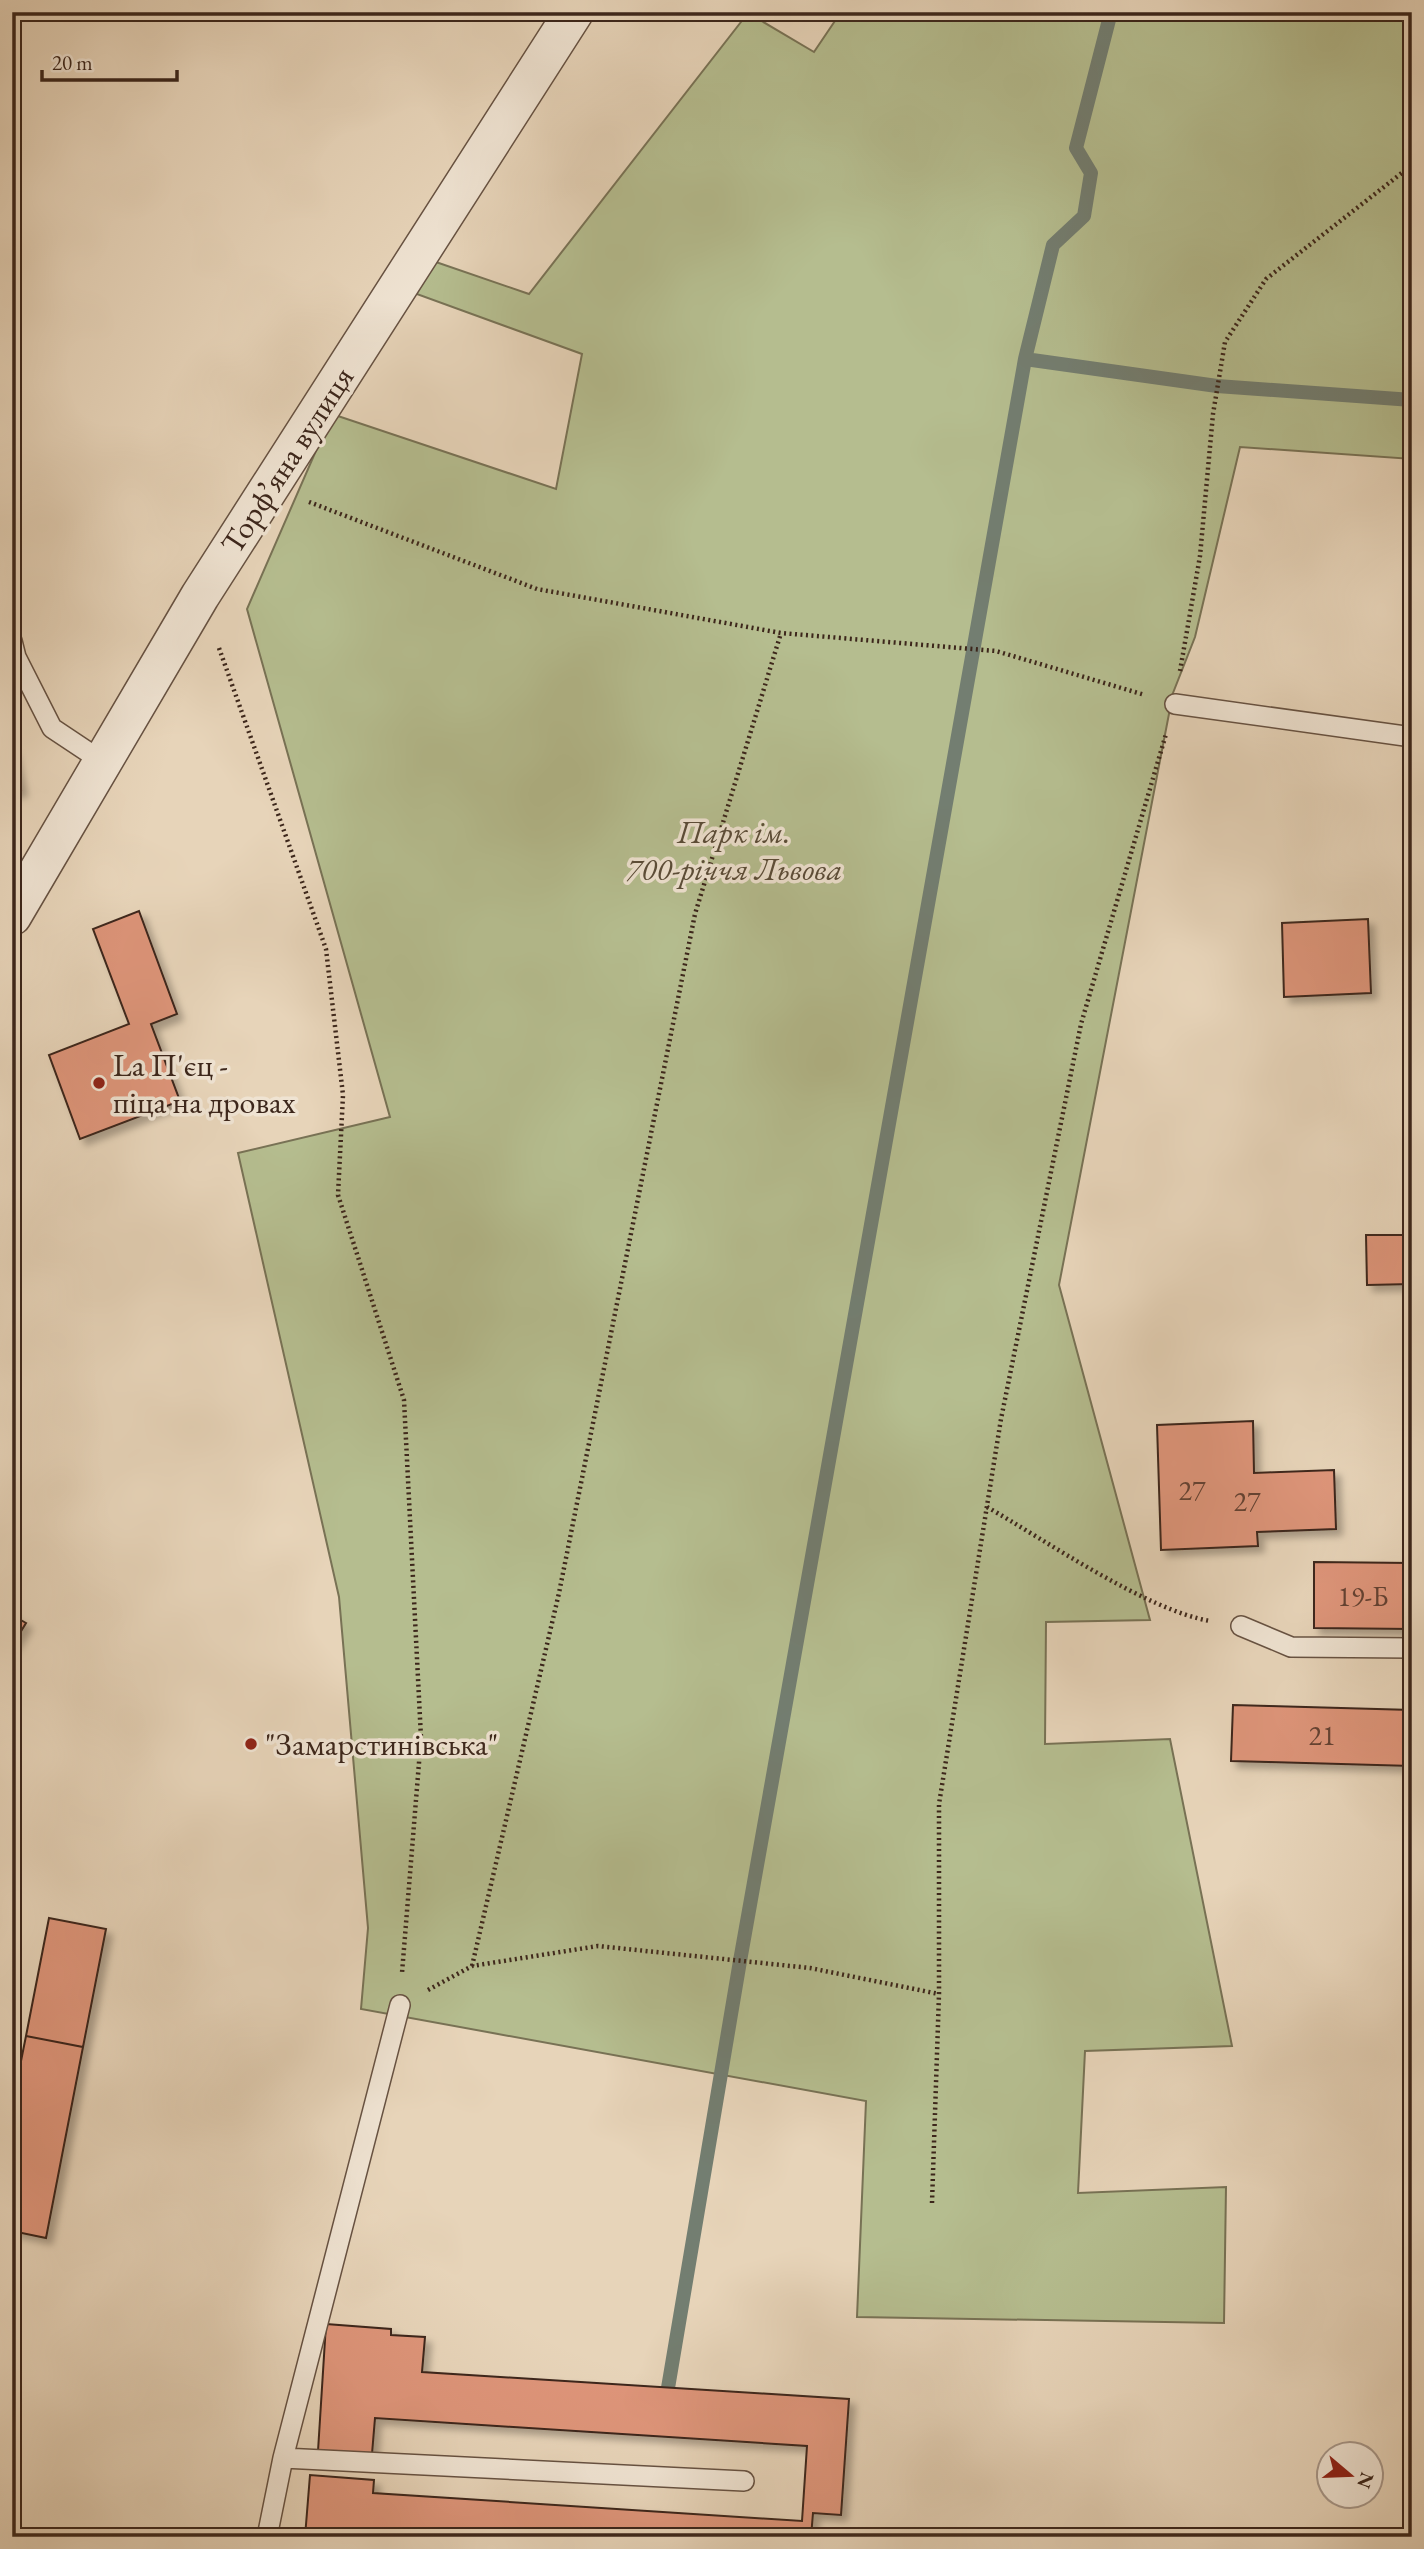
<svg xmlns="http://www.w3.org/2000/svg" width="1424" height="2549" font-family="'EB Garamond',serif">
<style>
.green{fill:#b5bd8f;stroke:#787255;stroke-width:2}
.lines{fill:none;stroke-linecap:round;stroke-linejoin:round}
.stream{stroke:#737e71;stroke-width:14}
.building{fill:#de957a;stroke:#3c261b;stroke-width:2;filter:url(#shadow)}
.service-casing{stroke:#675242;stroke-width:22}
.tertiary-casing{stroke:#675242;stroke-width:41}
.path{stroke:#3c261b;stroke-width:4.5;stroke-dasharray:2 3.5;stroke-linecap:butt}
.service{stroke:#efe3d2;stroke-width:19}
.tertiary{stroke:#efe3d2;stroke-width:38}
.poi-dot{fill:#8f2418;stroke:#efe3d2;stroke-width:2.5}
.labels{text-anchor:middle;stroke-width:7;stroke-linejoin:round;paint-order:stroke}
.number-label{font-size:28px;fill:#644233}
.street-label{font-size:32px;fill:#3c261b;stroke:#efe3d2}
.park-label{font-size:32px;font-style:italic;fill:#5a4c38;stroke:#efe3d2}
.poi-label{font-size:32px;fill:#3c261b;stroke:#efe3d2;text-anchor:start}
</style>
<defs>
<filter id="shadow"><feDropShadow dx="6" dy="6" stdDeviation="3.5" flood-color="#0004"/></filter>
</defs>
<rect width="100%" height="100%" fill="#e7d4b9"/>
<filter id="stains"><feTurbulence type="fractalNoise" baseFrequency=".00286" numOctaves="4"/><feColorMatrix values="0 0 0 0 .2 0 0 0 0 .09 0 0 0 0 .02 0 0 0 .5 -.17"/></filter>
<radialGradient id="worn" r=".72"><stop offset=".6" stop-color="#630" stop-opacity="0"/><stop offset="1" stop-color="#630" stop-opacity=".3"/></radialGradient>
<!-- green -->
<path class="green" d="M 841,12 L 1412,12 L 1412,459 L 1240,447 L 1195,637 L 1173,693 L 1059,1285 L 1150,1620 L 1046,1622 L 1045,1744 L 1170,1739 L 1232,2046 L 1085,2051 L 1078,2193 L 1226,2187 L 1224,2323 L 857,2317 L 866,2101 L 361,2009 L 368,1928 L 339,1597 L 238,1153 L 390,1117 L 247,609 L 332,414 L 556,489 L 582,354 L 414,293 L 433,261 L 529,294 L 748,13 L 814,52 Z"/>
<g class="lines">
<!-- stream -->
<path class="stream" d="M 1025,359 L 1053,245 L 1084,216 L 1091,173 L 1076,148 L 1111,12
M 668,2388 L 740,1961 L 1025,359 L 1217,386 L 1412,400"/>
</g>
<!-- building -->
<path class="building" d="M 12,748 L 21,790 L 12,792 Z
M 139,911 L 177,1014 L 151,1024 L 180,1101 L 80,1139 L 49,1055 L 129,1024 L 93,929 Z
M 1368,919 L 1371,993 L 1284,997 L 1282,923 Z
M 1366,1235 L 1412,1235 L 1412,1284 L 1367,1285 Z
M 1253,1421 L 1254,1473 L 1334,1470 L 1336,1529 L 1257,1532 L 1258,1546 L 1161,1550 L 1157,1425 Z
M 1314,1562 L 1412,1563 L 1412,1629 L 1314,1628 Z
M 12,1615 L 26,1623 L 12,1646 Z
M 1233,1705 L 1412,1710 L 1412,1766 L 1231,1761 Z
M 49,1918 L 106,1929 L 83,2047 L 26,2036 Z
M 26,2036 L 83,2047 L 46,2238 L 12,2231 L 12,2106 Z
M 326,2324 L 391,2329 L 391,2335 L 425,2337 L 422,2372 L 849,2399 L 841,2515 L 813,2513 L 811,2537 L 305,2537 L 310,2475 L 374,2480 L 373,2493 L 802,2521 L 807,2446 L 375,2418 L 372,2454 L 318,2451 Z"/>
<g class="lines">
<!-- service casing -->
<g class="service-casing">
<path id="service" d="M 12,641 L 16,657 L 52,728 L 103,762
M 1175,704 L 1412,737
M 1241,1626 L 1291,1647 L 1412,1648
M 283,2458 L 744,2481
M 267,2537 L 283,2458 L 400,2005"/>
</g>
<!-- tertiary casing -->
<g class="tertiary-casing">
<path id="tertiary" d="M 12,916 L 200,596 L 574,12"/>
</g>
<!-- path -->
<path class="path" d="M 309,502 L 537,589 L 781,633 L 996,651 L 1145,695
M 219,648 L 326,949 L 343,1095 L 338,1195 L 404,1400 L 421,1738 L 402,1973
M 1180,671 L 1200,556 L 1213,414 L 1225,342 L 1266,279 L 1412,165
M 987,1507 C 1045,1540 1146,1610 1210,1621
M 472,1966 L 559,1593 L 695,914 L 781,633
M 428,1990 L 472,1966 L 598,1946 L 810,1968 L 939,1994 L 939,1804 L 1001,1419 L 1081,1024 L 1166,734
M 932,2203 L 939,1994"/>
<!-- service -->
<use href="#service" class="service"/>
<!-- tertiary -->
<use href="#tertiary" class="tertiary"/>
</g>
<!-- markers -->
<g class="poi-dot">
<circle cx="99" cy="1083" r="7"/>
<circle cx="251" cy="1744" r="7"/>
</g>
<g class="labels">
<!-- number labels -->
<g class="number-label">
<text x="1192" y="1500">27</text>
<text x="1247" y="1511">27</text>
<text x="1363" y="1606">19-Б</text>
<text x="1322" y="1745">21</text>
</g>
<!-- street labels -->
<g class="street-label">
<text transform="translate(287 460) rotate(-57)" y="11">Торфʼяна вулиця</text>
</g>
<!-- park labels -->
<g class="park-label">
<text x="734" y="843">Парк ім.<tspan x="734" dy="37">700-річчя Львова</tspan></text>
</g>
<!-- poi labels -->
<g class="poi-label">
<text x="113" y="1076">La П'єц -<tspan x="113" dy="37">піца на дровах</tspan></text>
<text x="265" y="1755">"Замарстинівська"</text>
</g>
</g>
<!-- margin -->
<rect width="1424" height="2549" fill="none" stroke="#e7d4b9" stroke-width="42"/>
<rect x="14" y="14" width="1396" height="2521" fill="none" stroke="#3c261b" stroke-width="3.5"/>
<rect x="21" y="21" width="1382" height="2507" fill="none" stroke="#3c261b" stroke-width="2"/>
<!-- north arrow -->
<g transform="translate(1350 2475) rotate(109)"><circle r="33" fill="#efe3d2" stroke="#a79789" stroke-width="2"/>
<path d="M0-5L12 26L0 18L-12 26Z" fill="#8f2418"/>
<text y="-10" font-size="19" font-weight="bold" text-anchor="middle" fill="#3c261b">N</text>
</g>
<!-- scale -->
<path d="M42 70v10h135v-10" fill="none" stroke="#3c261b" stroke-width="3.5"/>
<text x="52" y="70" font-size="21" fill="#3c261b" stroke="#efe3d2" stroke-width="5" paint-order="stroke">20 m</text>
<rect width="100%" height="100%" filter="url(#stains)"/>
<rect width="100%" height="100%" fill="url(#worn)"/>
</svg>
